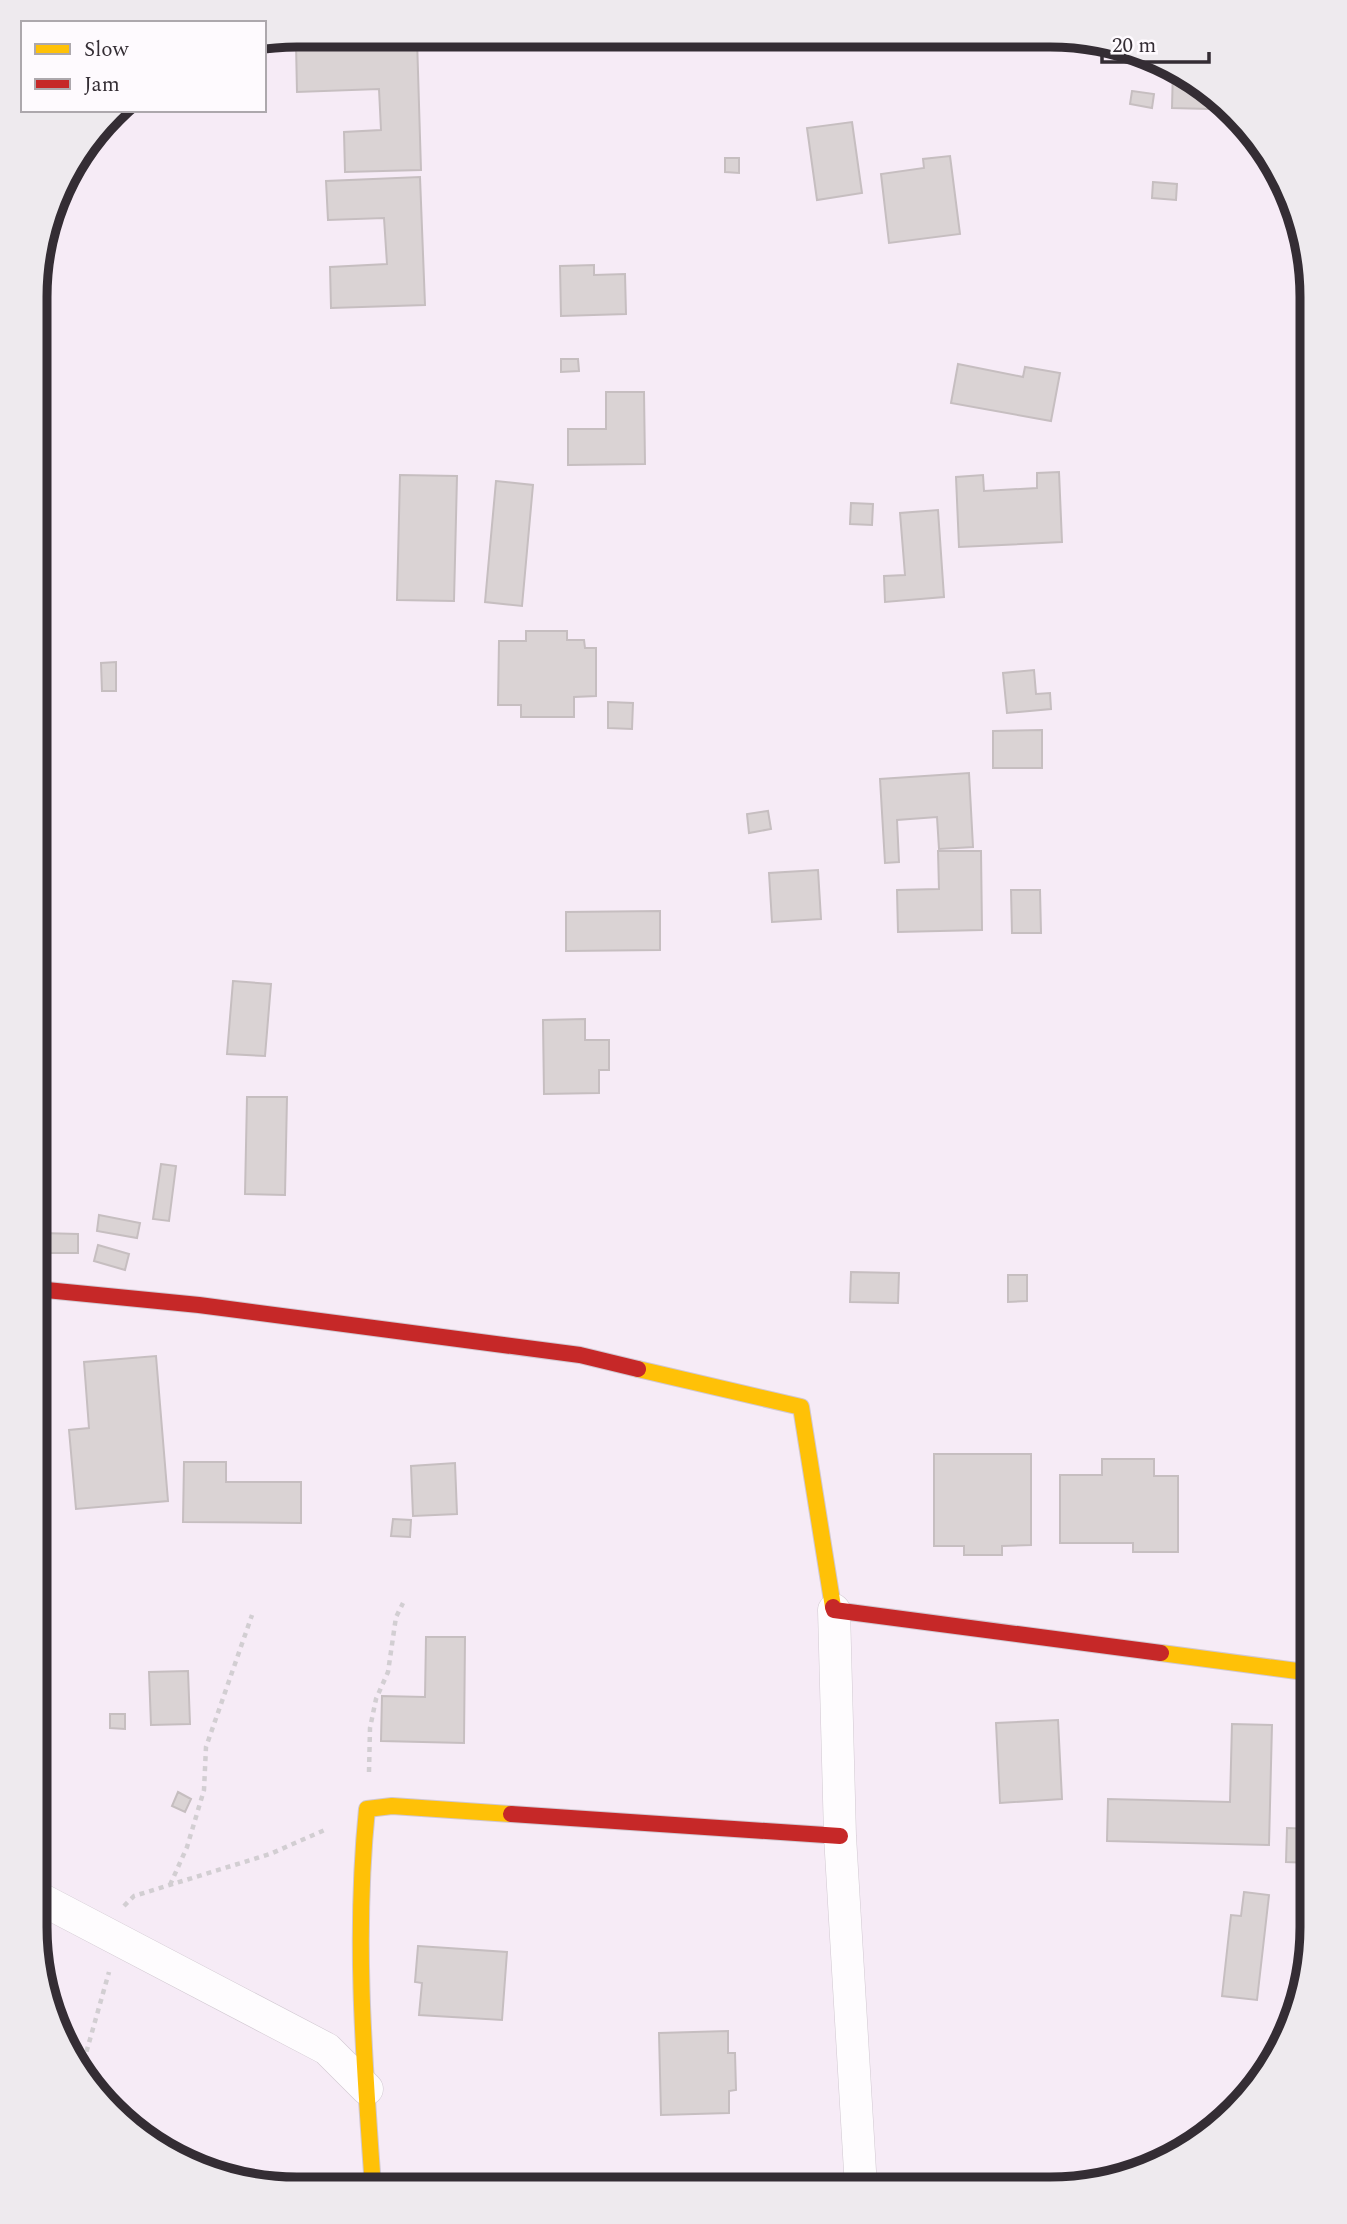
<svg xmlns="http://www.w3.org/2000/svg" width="1347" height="2224" font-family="Spectral,serif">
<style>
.building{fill:#dad3d4;stroke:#c6bec0;stroke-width:2}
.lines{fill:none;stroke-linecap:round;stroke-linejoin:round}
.street-casing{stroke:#d1c8d1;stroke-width:33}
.slow-casing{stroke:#d1c8d1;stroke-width:18}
.jam-casing{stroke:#d1c8d1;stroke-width:18}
.path{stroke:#d2ced2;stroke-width:4.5;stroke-dasharray:5 5;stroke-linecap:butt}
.street{stroke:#fefcfe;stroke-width:32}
.slow{stroke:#ffc107;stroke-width:16}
.jam{stroke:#c62828;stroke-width:16}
.rim{fill:none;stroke:#342d34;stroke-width:9}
</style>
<rect width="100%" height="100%" fill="#f6ebf6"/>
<!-- building -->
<path class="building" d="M 356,36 L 356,41 L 417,39 L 421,170 L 345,172 L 344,132 L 381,130 L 379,89 L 297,92 L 296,44 L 315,43 L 315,37 Z
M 1173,68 L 1209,89 L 1209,109 L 1172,108 Z
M 1132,91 L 1154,94 L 1152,108 L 1130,104 Z
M 852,122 L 862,193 L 817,200 L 807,128 Z
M 950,156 L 960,234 L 889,243 L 881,174 L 924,168 L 923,159 Z
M 725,158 L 739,158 L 739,173 L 725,172 Z
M 420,177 L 425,305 L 331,308 L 330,267 L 387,264 L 384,218 L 328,220 L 326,181 Z
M 1153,182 L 1177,184 L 1176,200 L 1152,198 Z
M 594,265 L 594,275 L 625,274 L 626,314 L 561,316 L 560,266 Z
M 561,359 L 578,359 L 579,371 L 561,372 Z
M 958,364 L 1023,377 L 1025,367 L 1060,373 L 1051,421 L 951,403 Z
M 606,392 L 644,392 L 645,464 L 568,465 L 568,429 L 606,429 Z
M 1059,472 L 1062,542 L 959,547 L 956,477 L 983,475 L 984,491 L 1037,488 L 1037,473 Z
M 400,475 L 457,476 L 454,601 L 397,600 Z
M 496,481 L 533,485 L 522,606 L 485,602 Z
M 851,503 L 873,504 L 872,525 L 850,524 Z
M 938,510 L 944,597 L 885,602 L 884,576 L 905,575 L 900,513 Z
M 37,624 L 50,624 L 50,699 L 37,699 Z
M 526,631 L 567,631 L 567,640 L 584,640 L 585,648 L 596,648 L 596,696 L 574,697 L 574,717 L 521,717 L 521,705 L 498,705 L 499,641 L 526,641 Z
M 116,662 L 116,691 L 102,691 L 101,663 Z
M 1034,670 L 1036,694 L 1050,693 L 1051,709 L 1007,713 L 1003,673 Z
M 608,702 L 633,703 L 632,729 L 608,728 Z
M 1042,730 L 1042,768 L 993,768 L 993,731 Z
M 969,773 L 973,847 L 939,849 L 937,817 L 897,820 L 899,862 L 885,863 L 880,779 Z
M 768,811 L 771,829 L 749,833 L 747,814 Z
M 938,851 L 981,851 L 982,930 L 898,932 L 897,890 L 939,889 Z
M 818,870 L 821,919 L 772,922 L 769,873 Z
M 1011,890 L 1040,890 L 1041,933 L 1012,933 Z
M 660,911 L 660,950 L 566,951 L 566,912 Z
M 233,981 L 271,984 L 265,1056 L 227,1054 Z
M 585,1019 L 585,1040 L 609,1040 L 609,1070 L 599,1070 L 599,1093 L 544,1094 L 543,1020 Z
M 247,1097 L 287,1097 L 285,1195 L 245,1194 Z
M 161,1164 L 176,1166 L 169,1221 L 153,1219 Z
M 99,1215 L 140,1223 L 137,1238 L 97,1231 Z
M 41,1233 L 78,1234 L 78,1253 L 41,1253 Z
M 98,1245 L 129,1254 L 125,1270 L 94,1261 Z
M 851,1272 L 899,1273 L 898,1303 L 850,1302 Z
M 1008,1275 L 1027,1275 L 1027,1301 L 1008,1302 Z
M 156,1356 L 168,1501 L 76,1509 L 69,1430 L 89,1428 L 84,1362 Z
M 934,1454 L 1031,1454 L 1031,1545 L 1002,1546 L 1002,1555 L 964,1555 L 964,1546 L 934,1546 Z
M 1102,1459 L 1154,1459 L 1154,1476 L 1178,1476 L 1178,1552 L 1133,1552 L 1133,1543 L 1060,1543 L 1060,1475 L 1102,1475 Z
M 184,1462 L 226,1462 L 226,1482 L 301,1482 L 301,1523 L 183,1522 Z
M 455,1463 L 457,1514 L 413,1516 L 411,1466 Z
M 393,1519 L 411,1520 L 410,1537 L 391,1536 Z
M 426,1637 L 465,1637 L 464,1743 L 381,1741 L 382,1696 L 425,1697 Z
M 188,1671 L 190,1724 L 151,1725 L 149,1672 Z
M 110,1714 L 125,1714 L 125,1729 L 110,1728 Z
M 1058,1720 L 1062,1799 L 1000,1803 L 996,1723 Z
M 1232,1724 L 1272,1725 L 1269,1845 L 1107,1841 L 1108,1799 L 1230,1802 Z
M 178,1792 L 191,1799 L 185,1812 L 172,1806 Z
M 1287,1828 L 1311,1829 L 1311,1863 L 1286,1862 Z
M 1244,1892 L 1269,1895 L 1257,2000 L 1222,1996 L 1231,1915 L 1241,1916 Z
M 418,1946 L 507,1952 L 502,2020 L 419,2015 L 422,1983 L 415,1982 Z
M 728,2031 L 728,2053 L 735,2053 L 736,2090 L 729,2091 L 729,2113 L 661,2115 L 659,2033 Z"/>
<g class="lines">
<!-- street casing -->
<g class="street-casing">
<path id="street" d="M 834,1610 L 840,1836 L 861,2188
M 35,1896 L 327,2049 L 367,2089"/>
</g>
<!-- slow casing -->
<g class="slow-casing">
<path id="slow" d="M 638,1369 L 801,1407 L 833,1607
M 1161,1653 L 1312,1673
M 373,2187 C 364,2060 354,1936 367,1809 L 392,1806 L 511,1814"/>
</g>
<!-- jam casing -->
<g class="jam-casing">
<path id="jam" d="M 36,1289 L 199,1305 L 580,1355 L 638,1369
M 833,1607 L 834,1610 L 1161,1653
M 511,1814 L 840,1836"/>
</g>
<!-- path -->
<path class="path" d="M 369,1772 L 370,1728 L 376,1699 L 388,1672 L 396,1617 L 403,1603
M 170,1885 L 187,1847 L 204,1790 L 206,1747 L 252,1615
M 124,1906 L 134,1896 L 270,1854 L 327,1829
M 81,2071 L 109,1972"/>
<!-- street -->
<use href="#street" class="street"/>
<!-- slow -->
<use href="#slow" class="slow"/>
<!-- jam -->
<use href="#jam" class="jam"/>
</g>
<!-- crop -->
<path d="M0 0H1347V2224H0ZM297 47H1050A250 250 0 0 1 1300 297V1927A250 250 0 0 1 1050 2177H297A250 250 0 0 1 47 1927V297A250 250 0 0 1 297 47Z" fill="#eeeaee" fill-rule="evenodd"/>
<path class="rim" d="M297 47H1050A250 250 0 0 1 1300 297V1927A250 250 0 0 1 1050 2177H297A250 250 0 0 1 47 1927V297A250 250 0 0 1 297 47Z"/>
<!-- legend -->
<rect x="21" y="21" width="245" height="91" fill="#fefafe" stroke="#ada8ad" stroke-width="2"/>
<rect x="35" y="44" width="35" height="10" fill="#ffc107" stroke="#ada8ad" stroke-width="2"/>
<text x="84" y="56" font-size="21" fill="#342d34">Slow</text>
<rect x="35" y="79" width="35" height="10" fill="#c62828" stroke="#ada8ad" stroke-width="2"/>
<text x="84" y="91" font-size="21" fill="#342d34">Jam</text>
<!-- scale -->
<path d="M1102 52v10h107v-10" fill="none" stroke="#342d34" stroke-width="3.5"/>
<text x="1112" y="52" font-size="21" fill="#342d34" stroke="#fefafe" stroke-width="5" paint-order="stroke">20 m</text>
</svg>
